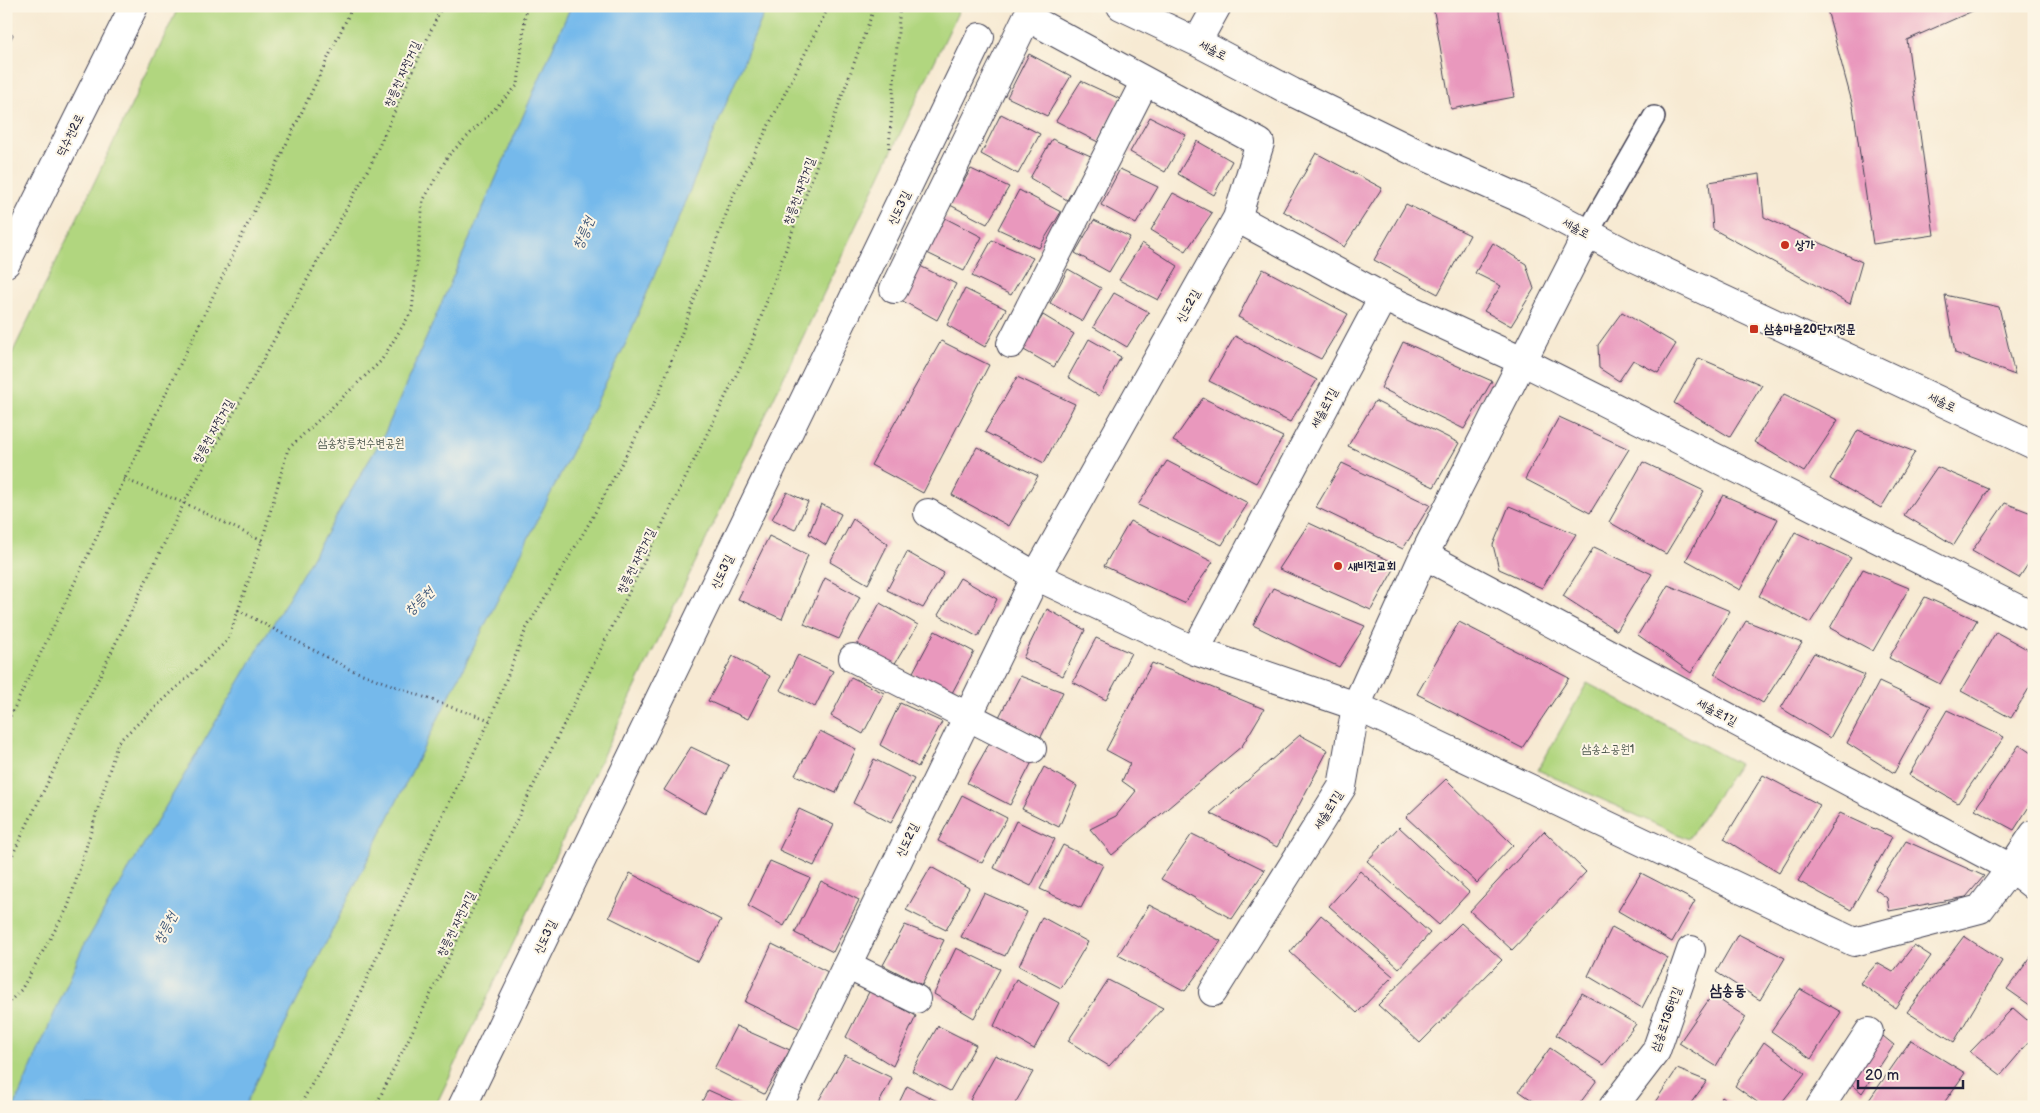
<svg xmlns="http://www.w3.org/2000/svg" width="2040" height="1113" font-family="'Balsamiq Sans','Poor Story',sans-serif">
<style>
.green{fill:#b1d67f;stroke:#6a7c5d}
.water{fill:#75b9eb;stroke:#4c6e93}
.building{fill:#e998bd}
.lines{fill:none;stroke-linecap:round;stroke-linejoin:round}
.service-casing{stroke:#424052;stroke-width:24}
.minor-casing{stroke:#424052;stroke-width:30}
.tertiary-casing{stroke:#424052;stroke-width:30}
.path{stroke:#424052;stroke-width:3;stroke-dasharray:1 4;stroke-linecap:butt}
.service{stroke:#fff;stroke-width:21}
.minor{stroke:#fff;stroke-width:28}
.tertiary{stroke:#fff;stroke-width:28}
.poi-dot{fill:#c8321e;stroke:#fcf5e5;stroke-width:2}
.labels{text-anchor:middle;stroke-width:4;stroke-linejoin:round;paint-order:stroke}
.street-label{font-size:12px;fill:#22223b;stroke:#fcf5e5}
.poi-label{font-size:12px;font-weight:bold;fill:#22223b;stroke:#fcf5e5;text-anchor:start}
.park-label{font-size:12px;fill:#4d584f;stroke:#fcf5e5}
.water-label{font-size:14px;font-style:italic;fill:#3f5779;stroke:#fcf5e5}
.quarter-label{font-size:15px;font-weight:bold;fill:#22223b;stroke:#fcf5e5}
</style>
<rect width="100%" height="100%" fill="#fcf5e5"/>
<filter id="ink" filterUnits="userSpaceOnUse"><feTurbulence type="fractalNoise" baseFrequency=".02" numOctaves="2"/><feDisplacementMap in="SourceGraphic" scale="10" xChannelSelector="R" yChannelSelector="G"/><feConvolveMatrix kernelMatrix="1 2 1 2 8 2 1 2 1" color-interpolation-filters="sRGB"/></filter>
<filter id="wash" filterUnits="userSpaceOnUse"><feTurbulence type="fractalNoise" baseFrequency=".0096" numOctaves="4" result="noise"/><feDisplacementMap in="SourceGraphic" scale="20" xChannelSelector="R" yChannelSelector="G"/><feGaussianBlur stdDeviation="1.12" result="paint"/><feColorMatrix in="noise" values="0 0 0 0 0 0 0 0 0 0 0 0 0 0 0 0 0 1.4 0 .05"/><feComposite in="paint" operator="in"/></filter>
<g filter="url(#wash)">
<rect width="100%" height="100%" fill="#f7ead3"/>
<!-- green -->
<path class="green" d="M 179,6 L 961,6 L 435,1107 L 6,1107 L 6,366 Z
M 1587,683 L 1739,764 L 1688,839 L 1538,770 Z"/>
<!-- water -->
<path class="water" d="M 571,6 L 767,6 L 626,343 L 244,1107 L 14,1107 L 82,949 L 384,435 Z"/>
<g id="blocks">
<!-- building -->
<path class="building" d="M 1433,6 L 1498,6 L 1514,97 L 1451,109 Z
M 1826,6 L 1976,6 L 1977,9 L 1907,40 L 1934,235 L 1873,244 L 1853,106 Z
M 6,31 L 13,35 L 6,49 Z
M 1029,54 L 1071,76 L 1047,116 L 1007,97 Z
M 1081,81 L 1120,99 L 1098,142 L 1056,121 Z
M 1001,114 L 1040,134 L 1018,174 L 981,154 Z
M 1150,117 L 1186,135 L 1165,172 L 1130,152 Z
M 1052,139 L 1093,157 L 1067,200 L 1030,178 Z
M 1197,141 L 1232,161 L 1214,195 L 1178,174 Z
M 1316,153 L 1382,188 L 1344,247 L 1283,211 Z
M 971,169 L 1009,187 L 987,224 L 950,205 Z
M 1120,169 L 1158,187 L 1136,224 L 1101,205 Z
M 1760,174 L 1764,217 L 1862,262 L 1850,304 L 1713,229 L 1709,182 Z
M 1019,190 L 1061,212 L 1039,248 L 998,229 Z
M 1173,193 L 1212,213 L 1186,251 L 1151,230 Z
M 1406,204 L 1470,235 L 1438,294 L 1374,260 Z
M 945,218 L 982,237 L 964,271 L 925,252 Z
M 1094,220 L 1130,237 L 1109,272 L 1075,253 Z
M 992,240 L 1033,258 L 1011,295 L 972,276 Z
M 1142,243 L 1178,266 L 1158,300 L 1119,280 Z
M 1493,243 L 1526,264 L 1534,289 L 1511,326 L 1484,311 L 1501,286 L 1475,273 Z
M 918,265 L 956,284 L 937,320 L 901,300 Z
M 1068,269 L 1101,288 L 1083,321 L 1050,303 Z
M 1263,269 L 1348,314 L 1321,359 L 1238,317 Z
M 965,289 L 1006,309 L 985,347 L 947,325 Z
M 1114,293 L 1149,312 L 1127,347 L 1093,327 Z
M 1945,295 L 1999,307 L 2015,375 L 1955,353 Z
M 1622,312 L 1676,344 L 1658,373 L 1633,360 L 1619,381 L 1599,368 L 1598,345 Z
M 1043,315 L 1074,334 L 1054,367 L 1022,349 Z
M 1235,336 L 1317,380 L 1290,422 L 1209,381 Z
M 1089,339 L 1121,357 L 1099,396 L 1068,377 Z
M 941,341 L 989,365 L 923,493 L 871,465 Z
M 1403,342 L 1492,381 L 1464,429 L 1381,388 Z
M 1699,358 L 1762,385 L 1730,437 L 1674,403 Z
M 1017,377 L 1075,404 L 1044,463 L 985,432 Z
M 1784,394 L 1838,420 L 1804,472 L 1754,442 Z
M 1203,398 L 1283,437 L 1256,483 L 1173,441 Z
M 1375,401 L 1459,443 L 1434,487 L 1348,446 Z
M 1559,417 L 1629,449 L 1590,513 L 1525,479 Z
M 1858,430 L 1915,452 L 1881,508 L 1830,479 Z
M 977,447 L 1038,476 L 1009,526 L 952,495 Z
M 1167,461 L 1248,503 L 1222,545 L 1138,505 Z
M 1643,462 L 1704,491 L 1666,554 L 1609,522 Z
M 1342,463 L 1430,505 L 1403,549 L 1316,507 Z
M 1937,467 L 1989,489 L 1954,545 L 1904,515 Z
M 787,492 L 808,502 L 795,530 L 772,519 Z
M 1723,495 L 1778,519 L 1740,590 L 1686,560 Z
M 2005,503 L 2034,514 L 2034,555 L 2019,578 L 1972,551 Z
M 821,504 L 841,514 L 826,545 L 809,534 Z
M 1509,506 L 1576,534 L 1542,588 L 1499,569 L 1493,545 Z
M 853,519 L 888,544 L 868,584 L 830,562 Z
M 1130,521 L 1213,562 L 1184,603 L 1104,566 Z
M 1309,523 L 1397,564 L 1371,610 L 1279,569 Z
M 1795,532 L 1851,558 L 1810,623 L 1759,596 Z
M 769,536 L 808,555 L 782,619 L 738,599 Z
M 1594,547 L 1652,574 L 1617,631 L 1563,596 Z
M 907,552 L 944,573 L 923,608 L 887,590 Z
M 1863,569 L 1909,588 L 1873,651 L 1830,628 Z
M 825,578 L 860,597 L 839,639 L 804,624 Z
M 960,578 L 997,599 L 978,637 L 938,615 Z
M 1668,585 L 1730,611 L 1691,673 L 1638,635 Z
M 1273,588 L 1365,626 L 1339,667 L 1253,625 Z
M 1925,597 L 1977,620 L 1940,684 L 1889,658 Z
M 880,603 L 918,625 L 894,665 L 857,645 Z
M 1047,609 L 1085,630 L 1063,676 L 1023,658 Z
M 1746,621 L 1802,643 L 1763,703 L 1714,674 Z
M 1459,622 L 1569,678 L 1522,748 L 1417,694 Z
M 935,631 L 974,652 L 952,693 L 912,674 Z
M 1996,632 L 2034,653 L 2034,680 L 2011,718 L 1961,691 Z
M 1096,638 L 1131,653 L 1106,700 L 1073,682 Z
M 1814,653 L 1865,675 L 1830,738 L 1781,708 Z
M 798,655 L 833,671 L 815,707 L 780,690 Z
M 733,656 L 770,676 L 748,719 L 708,701 Z
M 1152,663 L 1264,709 L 1242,746 L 1112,855 L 1090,829 L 1116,816 L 1136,791 L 1122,781 L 1130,763 L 1106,750 Z
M 1020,676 L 1063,692 L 1041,737 L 999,717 Z
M 851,677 L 884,693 L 863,734 L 831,716 Z
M 1879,682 L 1931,706 L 1894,773 L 1847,743 Z
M 900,703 L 942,722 L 918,767 L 880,745 Z
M 1947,710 L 2004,737 L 1958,803 L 1909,775 Z
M 820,731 L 856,749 L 836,793 L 795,775 Z
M 1300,735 L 1328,750 L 1277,847 L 1210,813 Z
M 993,737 L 1033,760 L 1010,805 L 967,783 Z
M 2019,745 L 2034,755 L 2034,799 L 2014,830 L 1975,809 Z
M 691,747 L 729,765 L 705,814 L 664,790 Z
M 874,759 L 914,779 L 891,823 L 853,803 Z
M 1044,767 L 1077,786 L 1059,827 L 1022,809 Z
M 1763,775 L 1820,805 L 1779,873 L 1724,839 Z
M 1446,779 L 1513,845 L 1477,883 L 1406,817 Z
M 962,795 L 1007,818 L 982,863 L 938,841 Z
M 799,809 L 834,825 L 814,866 L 779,850 Z
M 1840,813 L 1892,837 L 1851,910 L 1798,881 Z
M 1016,821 L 1055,839 L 1031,886 L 994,868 Z
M 1399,827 L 1469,892 L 1439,925 L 1367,861 Z
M 1544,831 L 1586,872 L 1512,950 L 1470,911 Z
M 1192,834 L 1265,870 L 1232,919 L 1161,879 Z
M 1906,841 L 1984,876 L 1966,897 L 1889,911 L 1887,898 L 1875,889 Z
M 1063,845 L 1103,865 L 1081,908 L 1040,889 Z
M 770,861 L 810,878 L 784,926 L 748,906 Z
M 931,867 L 969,888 L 946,930 L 906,910 Z
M 1360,871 L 1430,933 L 1399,968 L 1329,906 Z
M 630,873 L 721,920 L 698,962 L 609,917 Z
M 1641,873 L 1695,901 L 1672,942 L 1618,911 Z
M 821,881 L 859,900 L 833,952 L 795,933 Z
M 984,893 L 1027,912 L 1005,956 L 961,937 Z
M 1149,905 L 1221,941 L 1185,991 L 1118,955 Z
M 1321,915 L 1393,976 L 1357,1013 L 1290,952 Z
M 1042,917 L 1088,942 L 1061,988 L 1019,966 Z
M 1461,923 L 1502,960 L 1420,1043 L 1378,1005 Z
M 905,925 L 944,940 L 922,985 L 883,965 Z
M 1612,927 L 1668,958 L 1642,1008 L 1588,976 Z
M 1738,934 L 1785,958 L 1760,1000 L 1716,972 Z
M 1964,936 L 2002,961 L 1954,1042 L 1907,1012 Z
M 772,944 L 830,973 L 801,1029 L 745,1002 Z
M 1914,945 L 1931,956 L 1895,1008 L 1860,983 L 1877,963 L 1893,972 Z
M 956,948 L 1000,969 L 974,1018 L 934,994 Z
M 2033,954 L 2034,955 L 2034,1008 L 2007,989 Z
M 1016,979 L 1059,1003 L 1034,1049 L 994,1026 Z
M 1108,980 L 1163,1008 L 1109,1066 L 1068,1041 Z
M 1800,989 L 1841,1012 L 1811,1059 L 1771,1031 Z
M 870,990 L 916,1016 L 893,1066 L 846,1037 Z
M 1582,993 L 1636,1024 L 1604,1065 L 1556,1035 Z
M 1712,995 L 1746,1017 L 1716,1066 L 1679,1043 Z
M 2013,1008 L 2034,1026 L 2034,1036 L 2001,1075 L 1970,1052 Z
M 736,1026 L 790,1050 L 764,1094 L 714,1069 Z
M 938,1026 L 976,1045 L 950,1091 L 912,1071 Z
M 1878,1032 L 1894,1045 L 1862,1093 L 1846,1079 Z
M 1911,1040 L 1965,1073 L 1941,1107 L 1879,1107 L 1869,1100 Z
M 1764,1042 L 1805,1073 L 1778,1107 L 1764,1107 L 1735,1086 Z
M 1550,1048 L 1597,1080 L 1577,1107 L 1542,1107 L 1519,1091 Z
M 845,1055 L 892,1078 L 877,1107 L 830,1107 L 819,1100 Z
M 995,1055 L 1033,1072 L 1013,1107 L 981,1107 L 970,1100 Z
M 1677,1069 L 1707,1081 L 1688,1107 L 1662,1107 L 1655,1102 Z
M 907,1086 L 949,1107 L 897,1107 Z
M 708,1090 L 746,1107 L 699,1107 Z
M 1722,1097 L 1736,1107 L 1715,1107 Z"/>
</g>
</g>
<g filter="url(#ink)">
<use href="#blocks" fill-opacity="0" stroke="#424052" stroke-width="1"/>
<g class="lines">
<!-- service casing -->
<g class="service-casing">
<path id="service" d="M 1587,234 L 1654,117"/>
</g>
<!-- minor casing -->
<g class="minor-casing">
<path id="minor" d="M 1237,218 L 1383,297 L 1522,361 L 2034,617
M 1011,344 L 1145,81
M 928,513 L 1036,576 L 1195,651 L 1356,706 L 1854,942 L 1980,909 L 2011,868 L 2034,886
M 1424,555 L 2011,868 L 2034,834
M 1195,651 L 1383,297
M 853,658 L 1032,749
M 847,965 L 916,999
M 1213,992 L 1342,787 L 1356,706 L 1424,555 L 1587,234
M 462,1107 L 980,37
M 778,1107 L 1036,576 L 1237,218 L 1260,143 L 1027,17 L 894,289
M 1613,1107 L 1656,1051 L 1691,950
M 1820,1107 L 1869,1032"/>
</g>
<!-- tertiary casing -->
<g class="tertiary-casing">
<path id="tertiary" d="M 1121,6 L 1197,42 L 1292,92 L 1413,151 L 1531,203 L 1635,258 L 2034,445
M 1197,42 L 1217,6
M 6,263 L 134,6"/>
</g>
<!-- path -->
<path class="path" d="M 889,148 L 900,6
M 124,479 L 184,503 L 262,541
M 238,610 L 349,669 L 445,705 L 490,720
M 6,725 L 353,6
M 6,868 L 184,503 L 371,164 L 442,6
M 6,1005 L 21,990 L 68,907 L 118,742 L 228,640 L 262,541 L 288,449 L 381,361 L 412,311 L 423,201 L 448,156 L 518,85 L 526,6
M 299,1107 L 348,1020 L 425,851 L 490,720 L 526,629 L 590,522 L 659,394 L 733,196 L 829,6
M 375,1107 L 750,347 L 875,6"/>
<!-- service -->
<use href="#service" class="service"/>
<!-- minor -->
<use href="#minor" class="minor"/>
<!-- tertiary -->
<use href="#tertiary" class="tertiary"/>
</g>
</g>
<!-- markers -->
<g class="poi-dot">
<circle cx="1785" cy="245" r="5"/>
<rect x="1749" y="324" width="10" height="10" rx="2.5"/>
<circle cx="1338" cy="566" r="5"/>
</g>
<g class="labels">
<!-- street labels -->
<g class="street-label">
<text transform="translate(1213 50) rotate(28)" y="4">세솔로</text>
<text transform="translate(402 74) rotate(-66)" y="4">창릉천 자전거길</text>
<text transform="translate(70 135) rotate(-64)" y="4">덕수천2로</text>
<text transform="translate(799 191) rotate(-70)" y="4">창릉천 자전거길</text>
<text transform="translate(899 208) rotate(-64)" y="4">신도3길</text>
<text transform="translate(1576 228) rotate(29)" y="4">세솔로</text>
<text transform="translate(1188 306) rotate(-61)" y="4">신도2길</text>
<text transform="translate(1942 402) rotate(25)" y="4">세솔로</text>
<text transform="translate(1324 408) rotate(-62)" y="4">세솔로1길</text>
<text transform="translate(213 431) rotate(-61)" y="4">창릉천 자전거길</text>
<text transform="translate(636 561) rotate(-64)" y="4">창릉천 자전거길</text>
<text transform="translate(722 572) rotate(-64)" y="4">신도3길</text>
<text transform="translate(1717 712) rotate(28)" y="4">세솔로1길</text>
<text transform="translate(1328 810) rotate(-58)" y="4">세솔로1길</text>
<text transform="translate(907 840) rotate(-64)" y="4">신도2길</text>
<text transform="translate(456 924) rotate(-64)" y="4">창릉천 자전거길</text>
<text transform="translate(545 937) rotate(-64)" y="4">신도3길</text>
<text transform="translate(1666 1019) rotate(-70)" y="4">삼송로136번길</text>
</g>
<!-- poi labels -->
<g class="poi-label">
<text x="1795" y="249">상가</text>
<text x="1764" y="333">삼송마을20단지정문</text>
<text x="1348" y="570">새비전교회</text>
</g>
<!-- park labels -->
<g class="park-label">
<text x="361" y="447">삼송창릉천수변공원</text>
<text x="1608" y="753">삼송소공원1</text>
</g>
<!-- water labels -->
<g class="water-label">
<text transform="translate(583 233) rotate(-67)" y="5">창릉천</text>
<text transform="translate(419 601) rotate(-44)" y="5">창릉천</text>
<text transform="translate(165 928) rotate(-63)" y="5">창릉천</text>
</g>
<!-- quarter labels -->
<g class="quarter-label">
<text x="1728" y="995">삼송동</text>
</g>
</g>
<!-- margin -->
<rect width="2040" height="1113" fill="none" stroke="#fcf5e5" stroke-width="25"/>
<!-- scale -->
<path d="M1858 1080v8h105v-8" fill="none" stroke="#22223b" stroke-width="2.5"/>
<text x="1865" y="1080" font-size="15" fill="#22223b" stroke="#fcf5e5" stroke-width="4" paint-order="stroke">20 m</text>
</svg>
